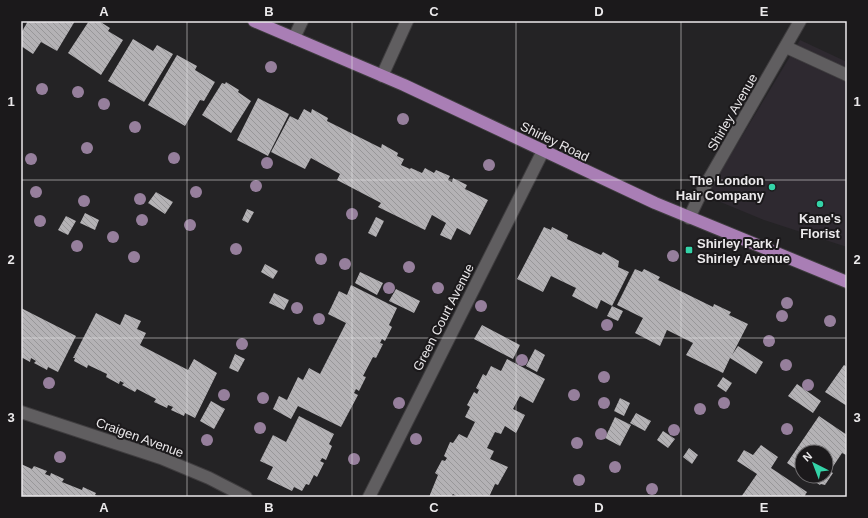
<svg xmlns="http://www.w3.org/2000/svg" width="868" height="518" font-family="Arial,sans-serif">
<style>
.built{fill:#2e2930}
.building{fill:url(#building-back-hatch)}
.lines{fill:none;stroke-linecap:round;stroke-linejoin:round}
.minor-casing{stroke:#3f3d3f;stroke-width:14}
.major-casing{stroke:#3f3d3f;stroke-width:14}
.minor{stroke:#605e60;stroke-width:12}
.major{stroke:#a97eb5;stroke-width:12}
.tree{fill:#967f9c}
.grid{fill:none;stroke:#ebe9eb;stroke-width:1;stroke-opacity:0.55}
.poi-dot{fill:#34d4a8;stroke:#1b191b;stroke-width:1.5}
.labels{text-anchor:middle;stroke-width:4;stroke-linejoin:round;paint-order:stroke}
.street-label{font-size:13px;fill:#ebe9eb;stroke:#1b191b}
.poi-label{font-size:13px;font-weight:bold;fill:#ebe9eb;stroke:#1b191b;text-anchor:end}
.neatline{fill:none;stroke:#ebe9eb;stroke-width:1.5}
.grid-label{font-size:13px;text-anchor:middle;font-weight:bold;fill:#ebe9eb}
</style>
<defs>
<pattern id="building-back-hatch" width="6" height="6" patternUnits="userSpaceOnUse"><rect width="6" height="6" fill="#b4b2b5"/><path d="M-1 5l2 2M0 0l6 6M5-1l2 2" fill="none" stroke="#989799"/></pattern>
</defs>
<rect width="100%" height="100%" fill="#242325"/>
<!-- built -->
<path class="built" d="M 800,40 L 847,62 L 847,247 L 764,220 L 706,196 Z"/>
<!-- building -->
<path class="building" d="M 28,21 L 75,21 L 57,51 L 41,42 L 33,54 L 21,46 L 21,33 Z
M 89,21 L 99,21 L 110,28 L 108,31 L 123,40 L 101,75 L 68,53 Z
M 133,39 L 153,51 L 157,45 L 173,54 L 144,102 L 108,81 Z
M 177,55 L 197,66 L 195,70 L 215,82 L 204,101 L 200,100 L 185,126 L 148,105 Z
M 226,82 L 239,90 L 238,92 L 251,101 L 231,133 L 202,115 L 222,83 L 225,84 Z
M 258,98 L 289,114 L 268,156 L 237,140 Z
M 304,109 L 311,113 L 312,109 L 328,118 L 327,121 L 381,148 L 382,144 L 398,153 L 397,156 L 404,159 L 401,165 L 410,169 L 411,168 L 422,173 L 425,168 L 434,173 L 436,170 L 450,176 L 448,180 L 452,182 L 453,178 L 467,185 L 465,189 L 488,200 L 470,235 L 457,228 L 451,240 L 440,235 L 446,223 L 432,215 L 425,230 L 378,207 L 381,203 L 337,180 L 340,174 L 311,158 L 305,169 L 271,152 L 290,116 L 298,120 Z
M 156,192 L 173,202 L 165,214 L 148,203 Z
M 247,209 L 254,212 L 248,223 L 242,220 Z
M 85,213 L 99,220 L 95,230 L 80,223 Z
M 66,216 L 76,221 L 68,235 L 58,230 Z
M 376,217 L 384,221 L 376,237 L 368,233 Z
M 544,227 L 551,230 L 552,227 L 568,235 L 567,239 L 601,255 L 603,252 L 619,261 L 618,267 L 629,272 L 612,306 L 601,300 L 597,309 L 572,296 L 576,288 L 551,276 L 543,292 L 517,279 Z
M 265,264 L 278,271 L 273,279 L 261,272 Z
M 635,269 L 642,272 L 644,269 L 660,277 L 658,280 L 711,306 L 713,307 L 714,304 L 731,312 L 729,315 L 748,324 L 732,355 L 738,346 L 763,362 L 756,374 L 730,358 L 723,373 L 686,355 L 693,343 L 667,330 L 660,346 L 635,333 L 643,318 L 617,305 Z
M 360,272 L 383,283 L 377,295 L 355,283 Z
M 351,285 L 397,308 L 389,325 L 392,327 L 385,341 L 382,339 L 380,343 L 383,344 L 376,358 L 373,357 L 363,376 L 366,377 L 359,391 L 356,389 L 354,393 L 358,395 L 341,427 L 298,406 L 291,419 L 273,409 L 279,396 L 287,400 L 298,377 L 303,380 L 309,368 L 320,374 L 346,323 L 328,314 L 339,291 L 347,295 Z
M 396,289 L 420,301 L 414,313 L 389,301 Z
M 274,293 L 289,300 L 284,310 L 269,303 Z
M 612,306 L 623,311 L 618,321 L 607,316 Z
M 21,308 L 76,336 L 58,372 L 48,367 L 47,370 L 34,363 L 36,361 L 31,358 L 30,362 L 21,357 Z
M 96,313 L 120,325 L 125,314 L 141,321 L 137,329 L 146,333 L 140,345 L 188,370 L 194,359 L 217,373 L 195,418 L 185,413 L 184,416 L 171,410 L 173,407 L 168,405 L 167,408 L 154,402 L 156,399 L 137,389 L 135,392 L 122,385 L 124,383 L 120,381 L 119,384 L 106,377 L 107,374 L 88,365 L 87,368 L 74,361 L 75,358 L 73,358 Z
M 482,325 L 520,345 L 513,359 L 474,339 Z
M 535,349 L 545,355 L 537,372 L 526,366 Z
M 235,354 L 245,359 L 238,372 L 229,368 Z
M 507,359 L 545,379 L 533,403 L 520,396 L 513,409 L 525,415 L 516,433 L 505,426 L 501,434 L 495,432 L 487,448 L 494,451 L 490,459 L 508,467 L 498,485 L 495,484 L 489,497 L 458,497 L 453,494 L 451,497 L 429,497 L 438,475 L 435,473 L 442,460 L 445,461 L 447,458 L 444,456 L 450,442 L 453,443 L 459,434 L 467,438 L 475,422 L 465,417 L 470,407 L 467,405 L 474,392 L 477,394 L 479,390 L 476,388 L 483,374 L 486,376 L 491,366 L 501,371 Z
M 844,365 L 847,367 L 847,406 L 825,392 Z
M 723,377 L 732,383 L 726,392 L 717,386 Z
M 797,384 L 821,401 L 813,413 L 788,396 Z
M 620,398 L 630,403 L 624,416 L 614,411 Z
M 211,401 L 225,409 L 214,429 L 200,421 Z
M 636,413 L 651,421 L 645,431 L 630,423 Z
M 299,416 L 334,434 L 329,444 L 332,446 L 326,460 L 322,458 L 321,460 L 320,461 L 324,463 L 317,477 L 314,475 L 309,485 L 306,484 L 302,491 L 294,487 L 292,491 L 267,479 L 273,467 L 260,461 L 273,435 L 286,442 Z
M 819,416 L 847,435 L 847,453 L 846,455 L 842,453 L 830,471 L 833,473 L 825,485 L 821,484 L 820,485 L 806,476 L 826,476 L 826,452 L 802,452 L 802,473 L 787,463 Z
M 615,417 L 631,425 L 620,446 L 605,438 Z
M 663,431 L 675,439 L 668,448 L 657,440 Z
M 761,445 L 778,457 L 771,468 L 807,492 L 804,497 L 741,497 L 757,474 L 737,461 L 744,450 L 753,455 Z
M 689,448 L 698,455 L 692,464 L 683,457 Z
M 21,464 L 32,469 L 34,466 L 47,471 L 45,474 L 50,476 L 51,473 L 64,479 L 62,482 L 82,490 L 83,487 L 96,493 L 95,495 L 99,497 L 21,497 Z"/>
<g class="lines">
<!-- minor casing -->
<g class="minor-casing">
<path id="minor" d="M 294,38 L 302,21
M 786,47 L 847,75
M 382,76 L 407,21
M 689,218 L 701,193 L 800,21
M 21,412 L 161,458 L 209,478 L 246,497
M 369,497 L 543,151"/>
</g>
<!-- major casing -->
<g class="major-casing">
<path id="major" d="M 254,21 L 404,85 L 655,203 L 847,282"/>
</g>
<!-- minor -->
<use href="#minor" class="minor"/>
<!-- major -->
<use href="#major" class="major"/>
</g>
<!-- trees -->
<g class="tree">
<circle cx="271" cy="67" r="6"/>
<circle cx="42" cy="89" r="6"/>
<circle cx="78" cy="92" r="6"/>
<circle cx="104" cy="104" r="6"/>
<circle cx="403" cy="119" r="6"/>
<circle cx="135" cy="127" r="6"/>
<circle cx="87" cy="148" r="6"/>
<circle cx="174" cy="158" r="6"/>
<circle cx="31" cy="159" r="6"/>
<circle cx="267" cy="163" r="6"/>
<circle cx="489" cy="165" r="6"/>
<circle cx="256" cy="186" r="6"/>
<circle cx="36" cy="192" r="6"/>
<circle cx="196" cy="192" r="6"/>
<circle cx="140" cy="199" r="6"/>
<circle cx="84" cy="201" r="6"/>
<circle cx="352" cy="214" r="6"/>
<circle cx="142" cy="220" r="6"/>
<circle cx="40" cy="221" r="6"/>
<circle cx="190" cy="225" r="6"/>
<circle cx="113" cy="237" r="6"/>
<circle cx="77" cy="246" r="6"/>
<circle cx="236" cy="249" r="6"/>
<circle cx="673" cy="256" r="6"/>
<circle cx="134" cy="257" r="6"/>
<circle cx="321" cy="259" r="6"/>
<circle cx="345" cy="264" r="6"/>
<circle cx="409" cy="267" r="6"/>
<circle cx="389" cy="288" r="6"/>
<circle cx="438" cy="288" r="6"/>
<circle cx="787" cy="303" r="6"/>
<circle cx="481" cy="306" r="6"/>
<circle cx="297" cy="308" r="6"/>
<circle cx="782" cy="316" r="6"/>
<circle cx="319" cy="319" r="6"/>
<circle cx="830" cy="321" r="6"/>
<circle cx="607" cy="325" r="6"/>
<circle cx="769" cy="341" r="6"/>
<circle cx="242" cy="344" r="6"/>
<circle cx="522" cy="360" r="6"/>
<circle cx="786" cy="365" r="6"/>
<circle cx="604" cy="377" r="6"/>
<circle cx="49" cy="383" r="6"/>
<circle cx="808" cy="385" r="6"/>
<circle cx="224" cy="395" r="6"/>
<circle cx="574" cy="395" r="6"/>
<circle cx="263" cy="398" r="6"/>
<circle cx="399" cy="403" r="6"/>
<circle cx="604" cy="403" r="6"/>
<circle cx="724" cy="403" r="6"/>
<circle cx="700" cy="409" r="6"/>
<circle cx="260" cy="428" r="6"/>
<circle cx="787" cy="429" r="6"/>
<circle cx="674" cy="430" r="6"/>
<circle cx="601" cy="434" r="6"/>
<circle cx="416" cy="439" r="6"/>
<circle cx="207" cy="440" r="6"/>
<circle cx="577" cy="443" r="6"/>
<circle cx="60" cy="457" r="6"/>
<circle cx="354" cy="459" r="6"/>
<circle cx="615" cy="467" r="6"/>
<circle cx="579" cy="480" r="6"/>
<circle cx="652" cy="489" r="6"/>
</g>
<!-- grid -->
<path class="grid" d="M 187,21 L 187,497M 352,21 L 352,497M 516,21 L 516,497M 681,21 L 681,497M 21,180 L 847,180M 21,338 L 847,338"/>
<!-- markers -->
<g class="poi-dot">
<circle cx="772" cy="187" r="4"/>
<circle cx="820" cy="204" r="4"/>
<rect x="685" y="246" width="8" height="8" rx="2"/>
</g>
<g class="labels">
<!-- street labels -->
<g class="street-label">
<text transform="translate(732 112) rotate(-60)" y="5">Shirley Avenue</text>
<text transform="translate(555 141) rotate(26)" y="5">Shirley Road</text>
<text transform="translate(443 317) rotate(-63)" y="5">Green Court Avenue</text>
<text transform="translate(140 437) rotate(20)" y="5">Craigen Avenue</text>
</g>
<!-- poi labels -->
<g class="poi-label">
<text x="764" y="185">The London<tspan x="764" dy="15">Hair Company</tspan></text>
<text x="820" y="223" text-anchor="middle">Kane's<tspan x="820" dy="15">Florist</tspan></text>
<text x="697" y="248" text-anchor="start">Shirley Park /<tspan x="697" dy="15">Shirley Avenue</tspan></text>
</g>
</g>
<!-- border -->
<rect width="868" height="518" fill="none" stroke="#1b191b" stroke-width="44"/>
<!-- north arrow -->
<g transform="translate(814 464) rotate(318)"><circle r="19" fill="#1b191b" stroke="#6e6c6e"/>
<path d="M0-3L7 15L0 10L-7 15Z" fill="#34d4a8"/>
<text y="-6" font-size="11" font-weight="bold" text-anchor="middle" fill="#ebe9eb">N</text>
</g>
<rect x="22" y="22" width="824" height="474" class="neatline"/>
<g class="grid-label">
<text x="104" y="16">A</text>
<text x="269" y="16">B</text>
<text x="434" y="16">C</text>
<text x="599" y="16">D</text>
<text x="764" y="16">E</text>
<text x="11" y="106">1</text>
<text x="857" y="106">1</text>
<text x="11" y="264">2</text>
<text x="857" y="264">2</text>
<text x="11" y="422">3</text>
<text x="857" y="422">3</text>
<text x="104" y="512">A</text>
<text x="269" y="512">B</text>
<text x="434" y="512">C</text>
<text x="599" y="512">D</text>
<text x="764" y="512">E</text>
</g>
</svg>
